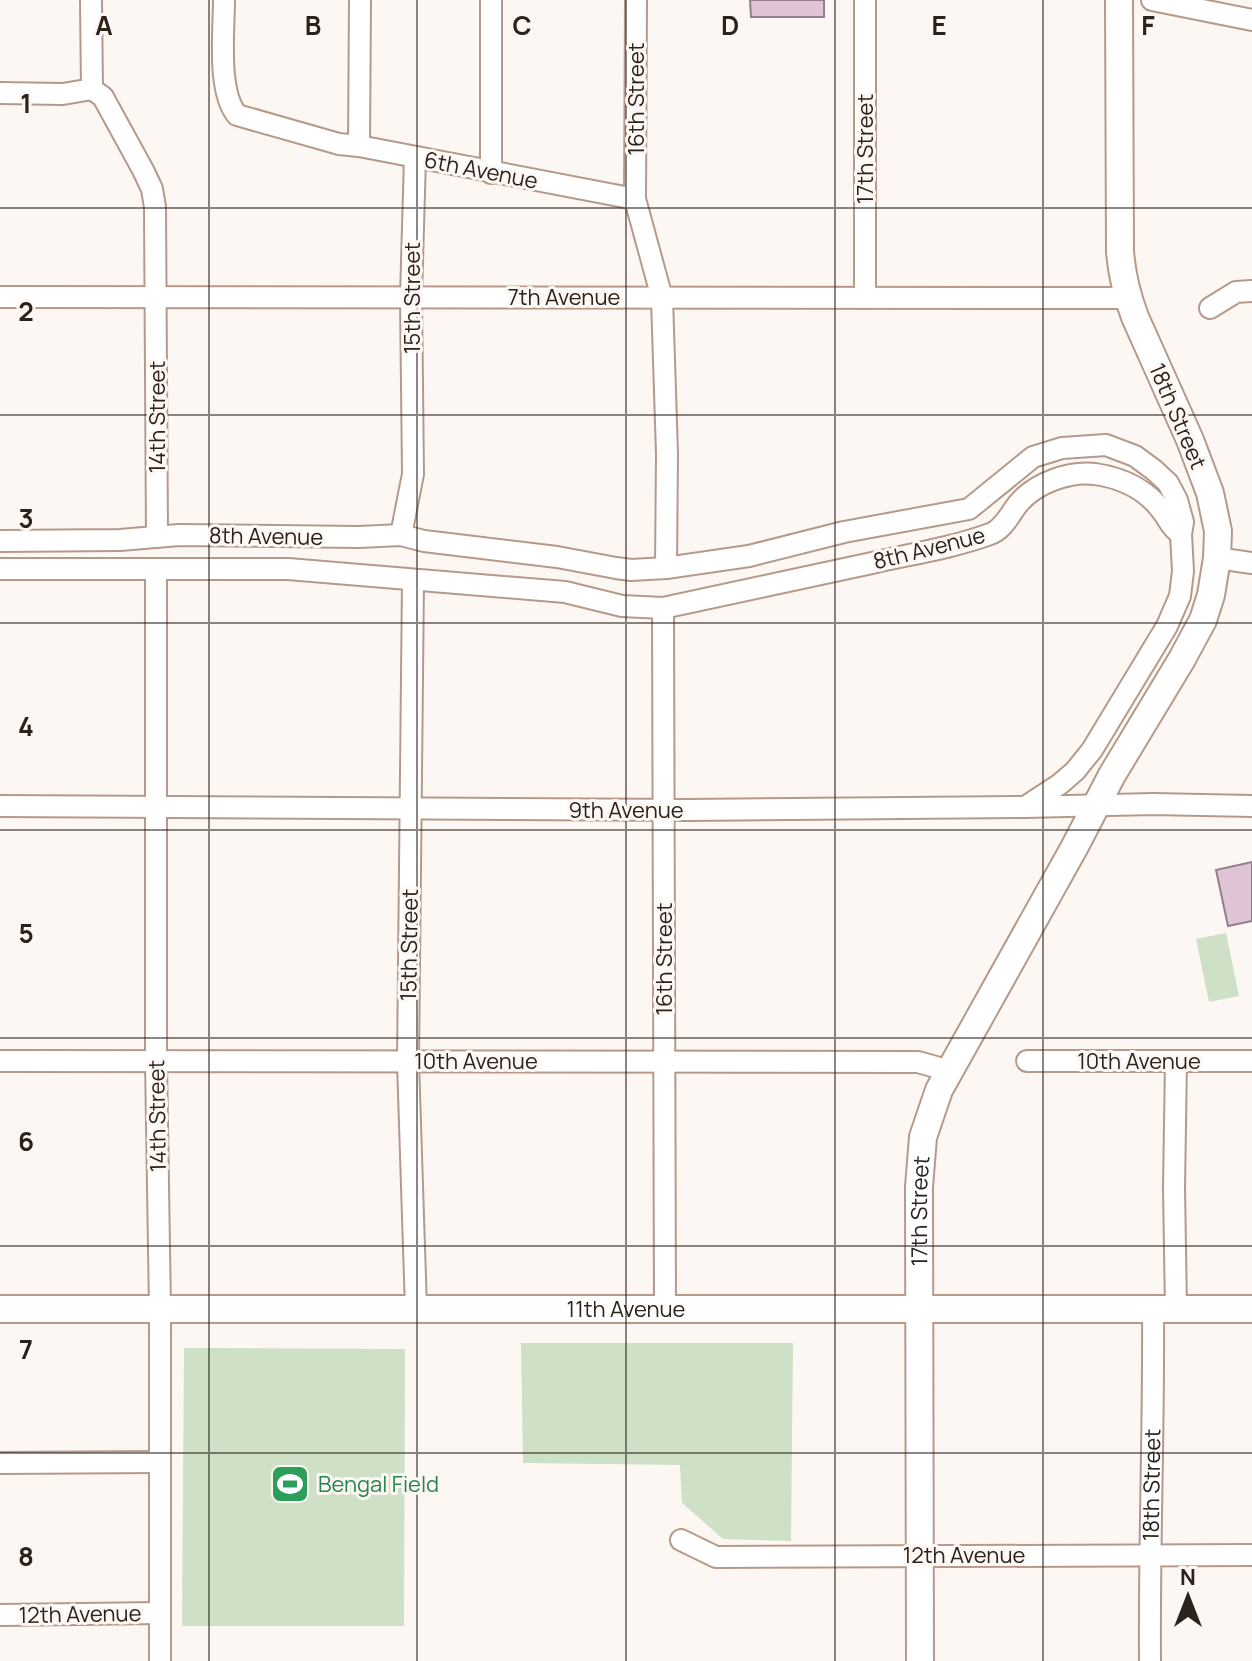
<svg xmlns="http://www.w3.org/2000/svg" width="1252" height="1661" font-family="Manrope,sans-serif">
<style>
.green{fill:#cee0c5}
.building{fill:#dfc4d6;stroke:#967d8e;stroke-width:2}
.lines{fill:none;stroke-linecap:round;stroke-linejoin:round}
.minor-casing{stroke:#b59a8b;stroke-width:24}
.major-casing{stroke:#b59a8b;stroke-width:30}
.minor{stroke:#fff;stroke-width:20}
.major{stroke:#fff;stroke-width:26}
.grid{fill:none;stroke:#2c221c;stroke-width:2;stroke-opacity:0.55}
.labels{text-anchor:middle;stroke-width:6;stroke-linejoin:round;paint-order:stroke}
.street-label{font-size:22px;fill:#2c221c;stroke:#fdf7f4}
.leisure-label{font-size:22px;fill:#27864d;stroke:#fdf7f4;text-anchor:start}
.grid-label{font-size:26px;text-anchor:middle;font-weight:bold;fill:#2c221c;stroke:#fdf7f4;stroke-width:6;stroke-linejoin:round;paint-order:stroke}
</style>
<rect width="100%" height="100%" fill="#fdf7f4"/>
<!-- green -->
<path class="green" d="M 1226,933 L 1239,996 L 1209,1002 L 1196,939 Z
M 521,1343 L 793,1343 L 791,1541 L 723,1539 L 682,1503 L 680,1465 L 523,1463 Z
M 184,1348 L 405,1349 L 404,1626 L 182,1626 Z"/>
<!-- building -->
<path class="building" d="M 750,0 L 824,0 L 824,17 L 751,17 Z
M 1252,862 L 1252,921 L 1228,926 L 1216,870 Z"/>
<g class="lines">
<!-- minor casing -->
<g class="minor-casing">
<g id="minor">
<path d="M 91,0 L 92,89 L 103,97 L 143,170 L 152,189 L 155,207 L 157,537"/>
<path d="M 224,0 C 224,31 217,91 237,115 L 339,144 L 359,146 L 635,199"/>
<path d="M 491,0 L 491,173"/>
<path d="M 636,0 L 635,199 L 662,298 L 667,454 L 666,568"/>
<path d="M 1152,0 L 1252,20"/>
<path d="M 0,93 L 63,94 L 92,89"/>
<path d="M 359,146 L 360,0"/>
<path d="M 0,297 L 1128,298"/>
<path d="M 865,298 L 865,0"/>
<path d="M 1210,308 L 1236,292 L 1252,291"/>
<path d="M 401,535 L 413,474 L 411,297 L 415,157"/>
<path d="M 0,541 L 120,540 L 179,535 L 359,537 L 401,535 L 424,541 L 557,557 L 616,568 L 631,570 L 666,568 L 749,556 L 844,532 L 969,509 L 1033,457 L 1062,448 L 1106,445 L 1135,456 L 1154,470 L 1168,483 L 1177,500 L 1183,522 L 1181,534 L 1183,571 L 1180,596 L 1167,626 L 1092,750 L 1075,771 L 1060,784 L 1025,807"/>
<path d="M 1217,558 L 1252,563"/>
<path d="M 0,569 L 288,569 L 565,592 L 622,606 L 663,608 C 733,593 802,578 872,563 C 911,554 952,548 990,534 C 1003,530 1010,514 1018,504 C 1035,483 1069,471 1095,474 C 1122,478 1146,489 1162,511 C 1170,521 1170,527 1181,534"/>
<path d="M 156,570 L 156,1061 L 160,1309 L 160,1661"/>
<path d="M 413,580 L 408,1062 L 416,1309"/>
<path d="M 663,608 L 665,1309"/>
<path d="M 0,806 L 687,810 L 1025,807 L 1153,804 L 1252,806"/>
<path d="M 0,1061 L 918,1062 L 950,1071"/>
<path d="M 1027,1061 L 1252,1061"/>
<path d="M 1176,1061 L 1174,1188 L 1176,1309"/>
<path d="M 0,1463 L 159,1462"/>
<path d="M 681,1540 L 716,1557 L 1252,1555"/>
<path d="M 0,1615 L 160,1613"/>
<path id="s1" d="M 1150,1661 C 1149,1544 1154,1427 1153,1309"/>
</g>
</g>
<!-- major casing -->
<g class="major-casing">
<g id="major">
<path id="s2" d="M 0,1309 L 1252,1309"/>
<path id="s3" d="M 920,1661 L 919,1187 L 923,1137 L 939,1090 L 1074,848 L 1112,775 L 1182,659 L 1203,620 L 1211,595 L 1217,558 L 1218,531 L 1210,493 L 1190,440 L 1135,317 C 1127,296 1122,275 1120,252 L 1119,0"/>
</g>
</g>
<!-- minor -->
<use href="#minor" class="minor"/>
<!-- major -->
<use href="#major" class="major"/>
</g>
<!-- grid -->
<path class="grid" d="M 209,0 L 209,1661M 417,0 L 417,1661M 626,0 L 626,1661M 835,0 L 835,1661M 1043,0 L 1043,1661M 0,208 L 1252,208M 0,415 L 1252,415M 0,623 L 1252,623M 0,830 L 1252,830M 0,1038 L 1252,1038M 0,1246 L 1252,1246M 0,1453 L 1252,1453"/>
<!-- icons -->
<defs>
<g id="stadium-square" transform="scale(2)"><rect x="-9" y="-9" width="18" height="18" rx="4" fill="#2e9e5b" stroke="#fdf7f4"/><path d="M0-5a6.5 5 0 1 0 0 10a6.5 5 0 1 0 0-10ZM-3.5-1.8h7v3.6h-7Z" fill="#fff"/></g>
</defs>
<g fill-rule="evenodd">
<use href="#stadium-square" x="290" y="1484"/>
</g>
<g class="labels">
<!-- street labels -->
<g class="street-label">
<text transform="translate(636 99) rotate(-90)" y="8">16th Street</text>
<text transform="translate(865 149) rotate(-90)" y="8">17th Street</text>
<text transform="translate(481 170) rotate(11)" y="8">6th Avenue</text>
<text x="564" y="305">7th Avenue</text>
<text transform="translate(412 298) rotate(-90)" y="8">15th Street</text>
<text transform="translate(1178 416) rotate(67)" y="8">18th Street</text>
<text transform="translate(157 417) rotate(-90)" y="8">14th Street</text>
<text transform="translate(266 536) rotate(1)" y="8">8th Avenue</text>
<text transform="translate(929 548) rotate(-14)" y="8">8th Avenue</text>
<text x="626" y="818">9th Avenue</text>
<text transform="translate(409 945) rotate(-89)" y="8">15th Street</text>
<text transform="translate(664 959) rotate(-90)" y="8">16th Street</text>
<text x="476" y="1069">10th Avenue</text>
<text x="1139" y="1069">10th Avenue</text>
<text transform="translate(157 1116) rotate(-91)" y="8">14th Street</text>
<text dy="8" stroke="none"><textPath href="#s3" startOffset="450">17th Street</textPath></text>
<text dy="8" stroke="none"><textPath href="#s2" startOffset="626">11th Avenue</textPath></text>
<text dy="8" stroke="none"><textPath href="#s1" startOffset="176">18th Street</textPath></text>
<text x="964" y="1563">12th Avenue</text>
<text transform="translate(80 1614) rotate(-1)" y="8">12th Avenue</text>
</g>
<!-- leisure labels -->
<g class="leisure-label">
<text x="318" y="1492">Bengal Field</text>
</g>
</g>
<g class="grid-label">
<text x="104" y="35">A</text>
<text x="313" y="35">B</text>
<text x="522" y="35">C</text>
<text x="730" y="35">D</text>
<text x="939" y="35">E</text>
<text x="1148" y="35">F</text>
<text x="26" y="113">1</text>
<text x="26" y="321">2</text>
<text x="26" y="528">3</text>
<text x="26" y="736">4</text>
<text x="26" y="943">5</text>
<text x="26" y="1151">6</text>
<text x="26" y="1359">7</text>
<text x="26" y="1566">8</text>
</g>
<!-- north arrow -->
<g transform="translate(1188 1597)" stroke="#fdf7f4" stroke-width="6" paint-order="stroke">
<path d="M0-6L14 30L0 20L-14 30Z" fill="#2c221c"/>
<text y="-12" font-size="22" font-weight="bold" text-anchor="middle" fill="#2c221c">N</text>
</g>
</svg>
